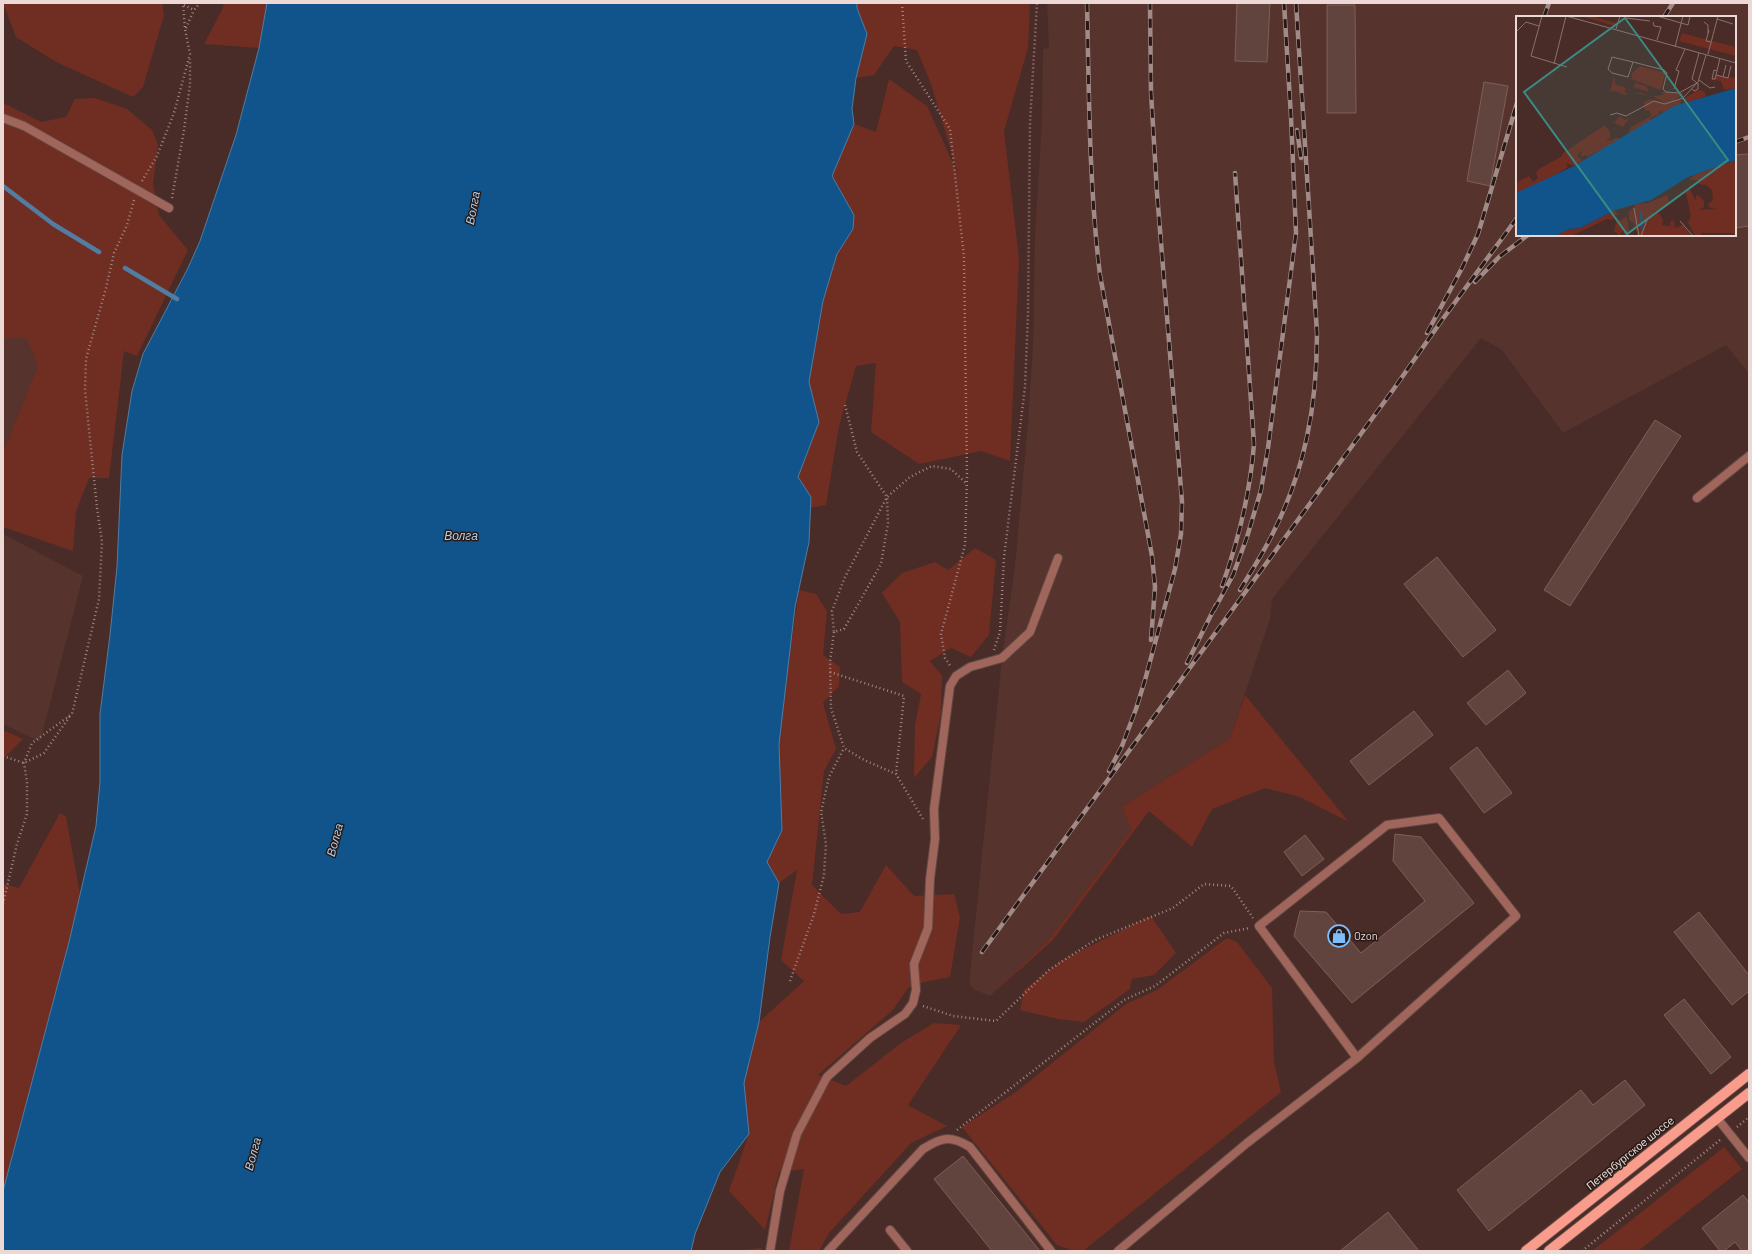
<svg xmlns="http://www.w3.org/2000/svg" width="1752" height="1254" font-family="Barlow,sans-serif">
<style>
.built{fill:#56332c;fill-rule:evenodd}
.green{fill:#702d22}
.water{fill:#10548b;stroke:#527ca1}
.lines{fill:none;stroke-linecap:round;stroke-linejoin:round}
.stream{stroke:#527ca1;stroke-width:4.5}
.building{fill:#62443e;stroke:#7f5e58}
.lane-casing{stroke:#634843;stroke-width:10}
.street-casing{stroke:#634843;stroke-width:10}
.primary-casing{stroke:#634843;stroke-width:12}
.path{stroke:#a08884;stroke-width:2.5;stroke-dasharray:1 3;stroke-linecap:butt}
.lane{stroke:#a0665c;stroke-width:8}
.street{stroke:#a0665c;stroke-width:8}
.primary{stroke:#fa9c8b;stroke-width:10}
.rail-casing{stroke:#a28a86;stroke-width:4.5}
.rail{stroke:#261916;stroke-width:3;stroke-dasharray:9;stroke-linecap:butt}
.labels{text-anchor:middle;stroke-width:3;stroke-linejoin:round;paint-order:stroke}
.poi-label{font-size:11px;fill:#ecd9d5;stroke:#261916;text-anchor:start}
.street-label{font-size:11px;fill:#ecd9d5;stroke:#261916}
.water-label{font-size:12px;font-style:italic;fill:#afcfef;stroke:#261916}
.inset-river{fill:none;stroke:#10548b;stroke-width:2}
.inset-road{fill:none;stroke:#8a716d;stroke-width:1}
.view{fill:#3b8a83;fill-opacity:0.15;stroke:#3b8a83;stroke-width:2}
.inset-edge{fill:none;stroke:#ecd9d5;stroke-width:2}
</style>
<rect width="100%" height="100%" fill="#492c27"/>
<!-- built -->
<path class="built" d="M 1047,3 L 1749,3 L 1749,373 L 1726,345 L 1563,433 L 1502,350 L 1481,338 L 1272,599 L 1270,619 L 1230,738 L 1122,807 L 1131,830 L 1050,938 L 990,996 L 975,990 L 969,984 L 1002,658 L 1015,566 L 1028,423 L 1033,345 L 1035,235 L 1042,121 L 1043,49 L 1049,48 ZM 1517,17 L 1735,17 L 1735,235 L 1517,235 Z
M 3,259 L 76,297 L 3,522 Z
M 3,534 L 83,576 L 40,742 L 3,724 Z"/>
<!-- green -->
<path class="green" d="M 3,3 L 162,3 L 164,15 L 143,87 L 133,97 L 56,62 L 16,37 Z
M 221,3 L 267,3 L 259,48 L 204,44 L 224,6 Z
M 857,3 L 1030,3 L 1028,48 L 1004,131 L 1019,258 L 1010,461 L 981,451 L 919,464 L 871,432 L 876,363 L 856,366 L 839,426 L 826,505 L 811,508 L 811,497 L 798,477 L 819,422 L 809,382 L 823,301 L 837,254 L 853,229 L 854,215 L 832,176 L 854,124 L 876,132 L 889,79 L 927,106 L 958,174 L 931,84 L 917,50 L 894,46 L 874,75 L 856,78 L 867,34 L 857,8 Z
M 95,98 L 127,109 L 152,130 L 158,145 L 153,184 L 159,215 L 188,250 L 137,356 L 124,351 L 109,478 L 89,478 L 76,511 L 73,551 L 3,527 L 3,453 L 38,366 L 27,338 L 3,338 L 3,103 L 41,122 L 66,117 L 75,99 Z
M 975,548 L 996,560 L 989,635 L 971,657 L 951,648 L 930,661 L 942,676 L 941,714 L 932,757 L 914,778 L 915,726 L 921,694 L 902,682 L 900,622 L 882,593 L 902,573 L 935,562 L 948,570 Z
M 799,590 L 816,594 L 827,611 L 823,655 L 840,667 L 839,686 L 823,703 L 836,749 L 824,771 L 812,885 L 841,914 L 860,912 L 886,865 L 914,896 L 954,894 L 960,917 L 950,977 L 924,982 L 908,988 L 893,1010 L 818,1075 L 846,1086 L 901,1043 L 934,1023 L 961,1025 L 908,1105 L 947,1126 L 911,1143 L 829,1233 L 819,1251 L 789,1251 L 804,1169 L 779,1172 L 765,1230 L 729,1191 L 749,1134 L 744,1083 L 759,1022 L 804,981 L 781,960 L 797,870 L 779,883 L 767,862 L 782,830 L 779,744 L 785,687 Z
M 1245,695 L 1349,822 L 1300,797 L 1265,788 L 1212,809 L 1192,847 L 1149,811 L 1053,940 L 990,996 L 1050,938 L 1131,830 L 1122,807 L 1230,738 Z
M 3,730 L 23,739 L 3,759 Z
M 60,813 L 66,817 L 80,894 L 69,942 L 3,1191 L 3,884 L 19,888 Z
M 1151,916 L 1176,953 L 1154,975 L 1132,979 L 1130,989 L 1084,1022 L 1058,1019 L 1020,1010 L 1024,990 L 1062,960 Z
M 1227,938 L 1237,942 L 1272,988 L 1274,1062 L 1281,1092 L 1083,1251 L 1074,1251 L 1057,1245 L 962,1127 L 1016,1092 L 1126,1004 L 1157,990 Z
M 1724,1147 L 1742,1169 L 1638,1251 L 1592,1251 Z
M 762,1248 L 762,1251 L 732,1251 Z"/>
<!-- water -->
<path class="water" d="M 267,3 L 857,3 L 857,8 L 867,34 L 856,78 L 852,109 L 854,124 L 832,176 L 854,215 L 853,229 L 837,254 L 823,301 L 809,382 L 819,422 L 798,477 L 811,497 L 809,542 L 795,607 L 779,744 L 782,830 L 767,862 L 779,883 L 770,937 L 759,1022 L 744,1083 L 749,1134 L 720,1172 L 695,1234 L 691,1251 L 3,1251 L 3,1191 L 69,942 L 96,826 L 100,782 L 100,714 L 110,635 L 117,567 L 122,455 L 132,391 L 143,354 L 188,268 L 200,241 L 236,135 L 259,48 Z"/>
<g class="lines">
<!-- stream -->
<path class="stream" d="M 3,186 L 53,224 L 99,252
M 125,268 L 177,299"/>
</g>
<!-- building -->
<path class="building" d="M 1237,3 L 1270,3 L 1267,62 L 1235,61 Z
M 1327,5 L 1355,5 L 1356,113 L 1327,113 Z
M 1484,82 L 1508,86 L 1490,186 L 1467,181 Z
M 1749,154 L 1749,226 L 1735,228 L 1735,155 Z
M 1655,420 L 1681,436 L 1570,606 L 1544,590 Z
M 1437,557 L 1496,630 L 1463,657 L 1404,584 Z
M 1508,670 L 1526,693 L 1486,725 L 1467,703 Z
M 1414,711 L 1433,735 L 1369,785 L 1350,761 Z
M 1477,747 L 1512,793 L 1484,813 L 1450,768 Z
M 1395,834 L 1421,837 L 1474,903 L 1352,1003 L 1294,936 L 1300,911 L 1326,912 L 1361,953 L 1425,901 L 1393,861 Z
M 1305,835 L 1324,859 L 1302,876 L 1284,852 Z
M 1699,912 L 1749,975 L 1749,991 L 1732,1005 L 1674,932 Z
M 1684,999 L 1731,1057 L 1711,1074 L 1664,1015 Z
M 1625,1080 L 1645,1105 L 1489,1231 L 1457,1190 L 1581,1090 L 1593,1105 Z
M 963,1156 L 1040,1251 L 992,1251 L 934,1179 Z
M 1743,1195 L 1749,1202 L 1749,1251 L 1742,1251 L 1735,1242 L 1724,1251 L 1720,1251 L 1702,1228 Z
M 1388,1212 L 1419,1251 L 1340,1251 Z"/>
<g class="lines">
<!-- lane casing -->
<g class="lane-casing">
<path id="lane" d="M 3,118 L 24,126 L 169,208
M 1697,498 L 1749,456
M 890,1230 L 907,1251
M 770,1251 L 780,1191 L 797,1134 L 827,1077 L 870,1038 L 905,1014 L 913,1003 L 916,990 L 914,964 L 928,928 L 930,879 L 935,839 L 934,809 L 950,686 L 956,676 L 970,667 L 1002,658 L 1030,632 L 1058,558
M 828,1251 L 923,1149 C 942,1137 951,1135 970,1147 L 1051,1251
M 1118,1251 L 1247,1143 L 1357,1058 L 1516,916 L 1439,818 L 1387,825 L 1259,926 L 1357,1058"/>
</g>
<!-- street casing -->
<g class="street-casing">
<path id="street" d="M 1717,1118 L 1749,1158"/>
</g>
<!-- primary casing -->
<g class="primary-casing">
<path id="primary" d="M 1526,1251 L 1749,1074
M 1549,1251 L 1749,1093"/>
</g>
<!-- path -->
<path class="path" d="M 902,3 L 906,61 L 950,129 L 964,257 L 967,477 L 965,545 L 941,634 L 945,658 L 951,667
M 184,5 L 194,10 L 200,3
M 186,28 L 194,10
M 142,181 L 157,156 L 174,113 L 190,54 L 185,29 L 183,3
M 172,198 L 184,130 L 190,84 L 190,59
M 845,405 L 857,452 L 887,497 L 888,523 L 881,564 L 844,629 L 834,632 L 832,611 L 844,579 L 887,497 L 910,477 L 932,466 L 951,469 L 966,483
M 834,632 L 830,662 L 831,708 L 844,748 L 864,760 L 896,774 L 923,819
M 994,650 L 1000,632 L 1004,557 L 1025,387 L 1028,314 L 1030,122 L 1037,3
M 830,672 L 904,696 L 896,774
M 3,756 L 24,763 L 44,753 L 70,716
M 3,904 L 17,844 L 27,814 L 27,782 L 24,763 L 32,743 L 72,714 L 99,599 L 102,542 L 97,508 L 85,390 L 86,359 L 106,288 L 114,253 L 127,225 L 134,200
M 790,981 L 814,914 L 824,875 L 826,844 L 821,812 L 829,777 L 844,748
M 923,1006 L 953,1016 L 996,1021 L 1049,970 L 1095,940 L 1173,908 L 1204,884 L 1231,886 L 1253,918
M 1737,1127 L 1749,1117
M 957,1130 L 1124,1000 L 1155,986 L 1224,933 L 1250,928
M 1582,1251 L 1720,1140"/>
<!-- lane -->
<use href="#lane" class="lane"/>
<!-- street -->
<use href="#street" class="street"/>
<!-- primary -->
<use href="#primary" class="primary"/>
<!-- rail casing -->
<g class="rail-casing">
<path id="rail" d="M 1087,3 C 1089,94 1089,185 1100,275 L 1152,556 L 1155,587 L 1151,640
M 1544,17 L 1549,3
M 1664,17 L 1673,3
M 1297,130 L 1301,158
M 1735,142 L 1749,137
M 1475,282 L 1499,257 L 1528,235
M 1427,333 L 1462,268 L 1478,234 L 1517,103
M 1222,586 C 1239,539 1250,494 1254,444 L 1235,173
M 1240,590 C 1250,573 1262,555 1271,537 C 1305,471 1317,407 1317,333 L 1296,3
M 1214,610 L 1233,575 L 1247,537 L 1261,490 L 1268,448 L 1296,233 L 1291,117 L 1284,3
M 1187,663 L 1216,605
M 1109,771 L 1122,746 L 1136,709 L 1145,680 L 1175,569 L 1181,534 L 1182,502 L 1157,193 L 1151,92 L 1150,3
M 982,952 L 1393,390 L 1442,320 L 1517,218"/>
</g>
<!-- rail -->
<use href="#rail" class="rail"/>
</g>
<!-- icons -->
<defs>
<g id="shop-ring" transform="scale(1.15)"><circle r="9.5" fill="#261916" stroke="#7fbdfa" stroke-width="1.5"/><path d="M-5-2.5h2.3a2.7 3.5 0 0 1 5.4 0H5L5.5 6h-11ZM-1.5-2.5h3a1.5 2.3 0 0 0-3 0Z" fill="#7fbdfa"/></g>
</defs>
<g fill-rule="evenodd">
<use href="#shop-ring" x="1339" y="936"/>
</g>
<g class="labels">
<!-- poi labels -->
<g class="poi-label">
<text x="1354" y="940">Ozon</text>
</g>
<!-- street labels -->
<g class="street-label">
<text transform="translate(1630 1153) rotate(-39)" y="4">Петербургское шоссе</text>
</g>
<!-- water labels -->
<g class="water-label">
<text transform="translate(473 208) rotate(-79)" y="4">Волга</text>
<text x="461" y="540">Волга</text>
<text transform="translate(335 840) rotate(-75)" y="4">Волга</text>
<text transform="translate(253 1154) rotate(-75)" y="4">Волга</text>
</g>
</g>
<!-- overview -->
<g transform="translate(1516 16)">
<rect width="220" height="220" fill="#492c27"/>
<path d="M 64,0 L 75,0 L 100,7 L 99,10 ZM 166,17 L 220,31 L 220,40 L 163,25 ZM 124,50 L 149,57 L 145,74 L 115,63 L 116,57 ZM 98,60 L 100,69 L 109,71 L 109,77 L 125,77 L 133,79 L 112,77 L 110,79 L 98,75 L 94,76 ZM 199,60 L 220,62 L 220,72 L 208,74 L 205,65 L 197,64 ZM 119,67 L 130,70 L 133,76 L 117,71 ZM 182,74 L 188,75 L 190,80 L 172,87 L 167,83 ZM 146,75 L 162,78 L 171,76 L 158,84 L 165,84 L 164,89 L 149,96 L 143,95 L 143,98 L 135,102 L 135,105 L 112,118 L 115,111 L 135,100 L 134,95 L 129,95 L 128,86 L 134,83 L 150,88 L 137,80 L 147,79 ZM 120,98 L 113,102 L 107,111 L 98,107 L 104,100 L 109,104 ZM 89,109 L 94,116 L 94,122 L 89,126 L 103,121 L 102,125 L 71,141 L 70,139 L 65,141 L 66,133 L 61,141 L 67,144 L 58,150 L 50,147 L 52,151 L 24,168 L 0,177 L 0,167 L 13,160 L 17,166 L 22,162 L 20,157 L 23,153 L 45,141 L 47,137 ZM 220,144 L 220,220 L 217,217 L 185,217 L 185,220 L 179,220 L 172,206 L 175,200 L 169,173 L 174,173 L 179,184 L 181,178 L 188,185 L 188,191 L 183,194 L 202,193 L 194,192 L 192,188 L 197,184 L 196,174 L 190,169 L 183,168 L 181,164 L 173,164 L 178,159 ZM 151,179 L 154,189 L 137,196 L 144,198 L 147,204 L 146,209 L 155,210 L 154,206 L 158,204 L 159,212 L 167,209 L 174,219 L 122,220 L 118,207 L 113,204 L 113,196 L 120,188 L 132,187 ZM 99,194 L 102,199 L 98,199 L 97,204 L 91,203 L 55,220 L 39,220 L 53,213 L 64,212 ZM 111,201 L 113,214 L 108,220 L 107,214 L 104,220 L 98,215 L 100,206 Z" fill="#702d22"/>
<path d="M 220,72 L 220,144 L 172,161 L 135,184 L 99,194 L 64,212 L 53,213 L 39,220 L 0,220 L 0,177 L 58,150 L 158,90 Z" fill="#10548b"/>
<path class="inset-river" d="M 125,195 L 126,213"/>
<path class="inset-road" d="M 26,0 L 15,40 L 51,51M 50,0 L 220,47M 141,0 L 172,9 L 174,0M 110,2 L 134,5M 201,3 L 217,8M 137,6 L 138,10 L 145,11 L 141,24M 188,6 L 192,9 L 192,17M 100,13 L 104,0M 193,14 L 190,25 L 195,26M 0,16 L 10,6 L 23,10M 159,31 L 167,0M 192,38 L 202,0M 117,46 L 112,61 L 96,57 L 92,53 L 96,41 L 117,46 L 148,54 L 151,57 L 147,73 L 150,76 L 163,77 L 181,67M 38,48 L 50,0M 201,55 L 198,54 L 196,63 L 199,63 L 200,59 L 204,42M 200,59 L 212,62 L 215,50M 207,61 L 210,49M 183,64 L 194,72 L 199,71M 181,67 L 176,63 L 183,37M 158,73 L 163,55 L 160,54 L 169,33M 176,73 L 178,75 L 182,73 L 182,67M 94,99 L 101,97 L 110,100 L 138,85 L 149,88 L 167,82 L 182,66 L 190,39M 118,192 L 123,220M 164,205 L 177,220M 125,220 L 131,204"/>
<path class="view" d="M 109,2 L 212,144 L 111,218 L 8,76 Z"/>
<rect width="220" height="220" class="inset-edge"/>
</g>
<!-- border -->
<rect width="1752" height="1254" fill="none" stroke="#ecd9d5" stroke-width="8"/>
</svg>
